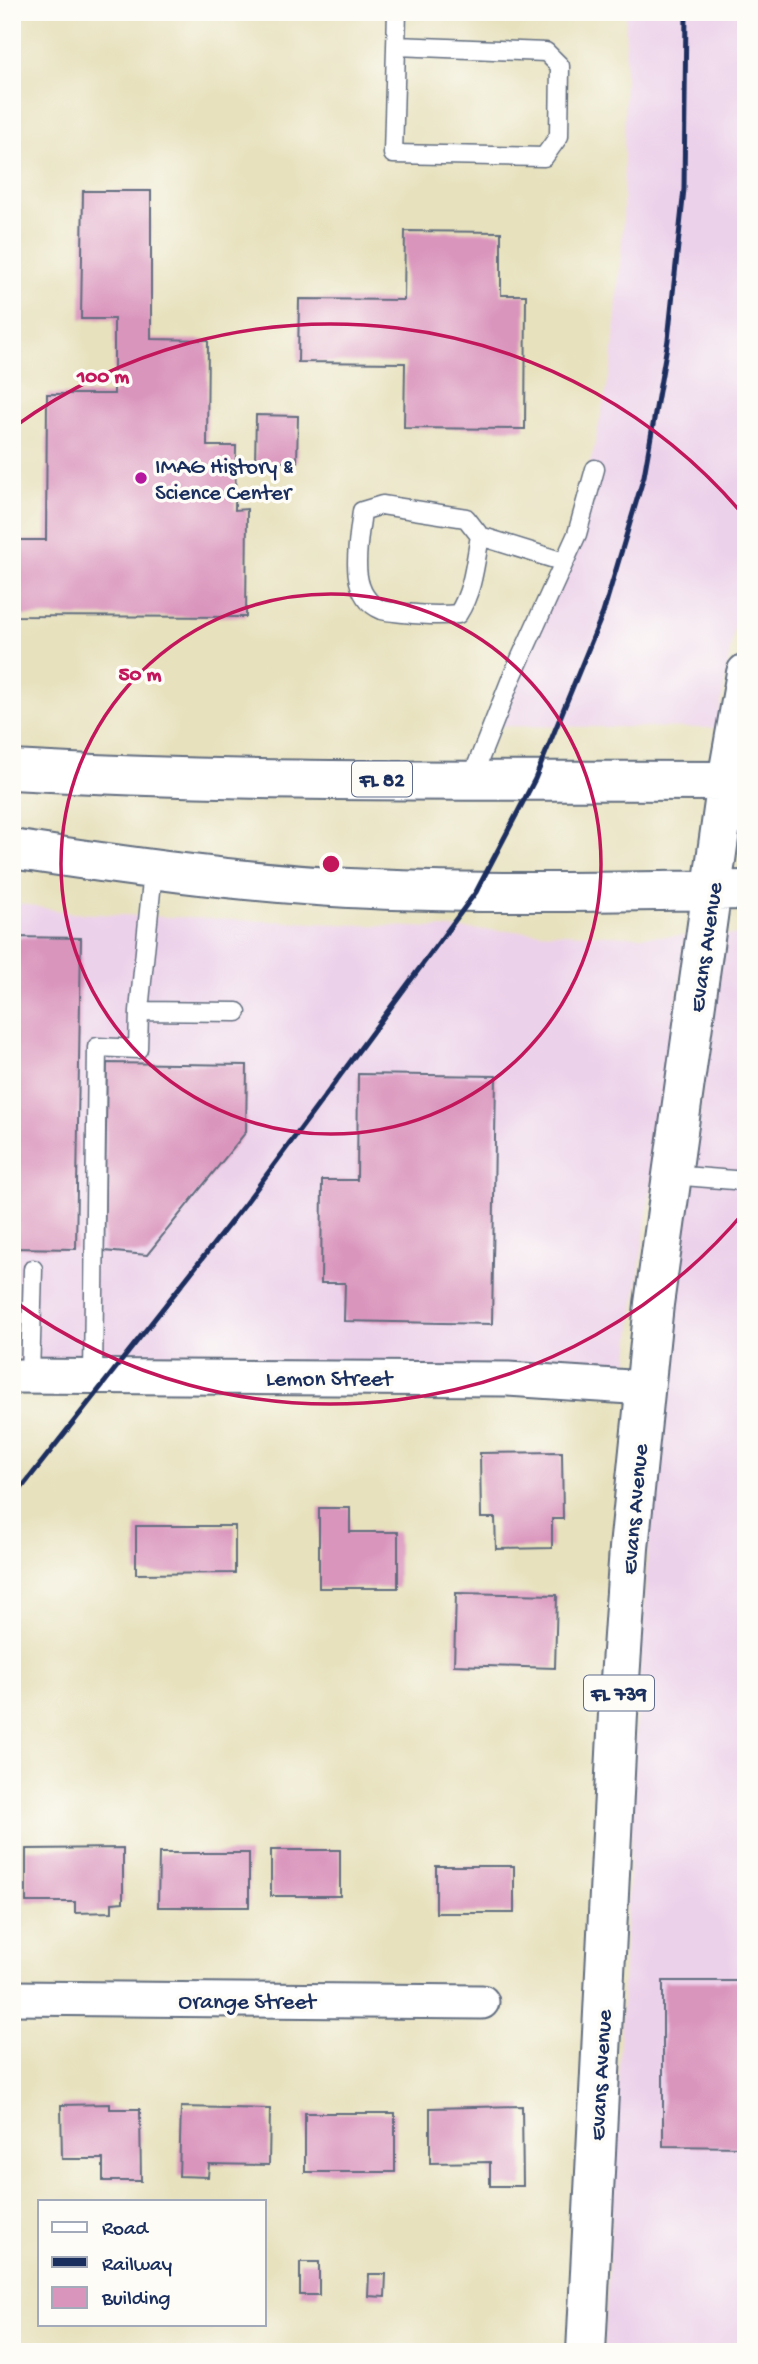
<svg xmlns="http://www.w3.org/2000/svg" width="758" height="2364" font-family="'Gochi Hand',sans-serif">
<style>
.built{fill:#ecd1ea}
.building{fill:#da95bd}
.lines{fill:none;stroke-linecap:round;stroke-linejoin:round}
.service-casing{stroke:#626d7f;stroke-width:21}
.minor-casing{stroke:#626d7f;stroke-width:37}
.primary-casing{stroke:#626d7f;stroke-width:42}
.service{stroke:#fff;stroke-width:18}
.minor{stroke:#fff;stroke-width:33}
.primary{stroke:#fff;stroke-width:38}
.rail{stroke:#1b2f5e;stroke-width:5}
.ring{fill:none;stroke:#c2185b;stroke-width:3.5}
.poi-dot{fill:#b5179e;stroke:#fdfcf7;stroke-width:2.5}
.labels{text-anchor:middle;stroke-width:7;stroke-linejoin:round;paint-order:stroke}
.shield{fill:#fdfcf7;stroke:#5f6c8c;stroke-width:2}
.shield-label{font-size:21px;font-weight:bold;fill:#1b2f5e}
.poi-label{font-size:23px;fill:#1b2f5e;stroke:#fdfcf7;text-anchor:start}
.street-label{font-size:23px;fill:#1b2f5e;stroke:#fdfcf7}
.centre{fill:#c2185b;stroke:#fdfcf7;stroke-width:3.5}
.ring-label{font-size:21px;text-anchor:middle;font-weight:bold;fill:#c2185b;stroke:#fdfcf7;stroke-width:7;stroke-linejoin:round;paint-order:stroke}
</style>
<rect width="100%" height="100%" fill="#fdfcf7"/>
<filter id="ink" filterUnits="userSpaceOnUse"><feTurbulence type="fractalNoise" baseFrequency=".0143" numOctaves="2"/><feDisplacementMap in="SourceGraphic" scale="14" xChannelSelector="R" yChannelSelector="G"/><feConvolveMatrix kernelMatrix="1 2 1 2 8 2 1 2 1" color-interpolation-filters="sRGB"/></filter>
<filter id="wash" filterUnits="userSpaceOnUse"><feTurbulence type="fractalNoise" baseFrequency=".00686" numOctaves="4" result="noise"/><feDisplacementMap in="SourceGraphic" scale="28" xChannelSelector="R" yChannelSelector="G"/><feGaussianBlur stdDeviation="1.57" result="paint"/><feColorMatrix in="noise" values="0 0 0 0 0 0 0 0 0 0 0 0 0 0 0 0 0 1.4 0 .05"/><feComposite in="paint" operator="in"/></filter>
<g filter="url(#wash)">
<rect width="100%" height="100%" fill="#e7e1bd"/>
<!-- built -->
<path class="built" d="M 626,12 L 746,12 L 745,464 L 736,617 L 717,728 L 484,726 L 554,577 L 593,453 L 612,364 L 623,227 Z
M 12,902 L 72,913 L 636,936 L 686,936 L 635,1301 L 626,1385 L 12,1377 Z
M 724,935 L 746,935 L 746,2337 L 716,2352 L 604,2352 L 638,1696 L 648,1550 L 672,1307 Z"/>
<g id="blocks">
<!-- building -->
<path class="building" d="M 83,191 L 151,191 L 151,339 L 208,340 L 207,446 L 236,446 L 235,510 L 247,509 L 246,617 L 12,616 L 12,540 L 46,540 L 47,394 L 114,394 L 114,319 L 81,319 Z
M 405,231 L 501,232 L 501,295 L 526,295 L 525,429 L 404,428 L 405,363 L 298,362 L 299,299 L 404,300 Z
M 256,415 L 298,416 L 297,462 L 255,462 Z
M 12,937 L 81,938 L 76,1249 L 12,1248 Z
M 107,1063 L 247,1065 L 246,1132 L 147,1255 L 104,1251 Z
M 358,1074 L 496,1076 L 492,1324 L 344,1321 L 345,1283 L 321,1283 L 322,1180 L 357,1180 Z
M 562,1452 L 563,1519 L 552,1519 L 552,1548 L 496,1549 L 495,1518 L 481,1518 L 480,1453 Z
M 319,1508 L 350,1508 L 350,1532 L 398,1532 L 398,1588 L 319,1588 Z
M 136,1526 L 235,1526 L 235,1573 L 136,1574 Z
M 456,1593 L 557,1595 L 555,1668 L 454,1665 Z
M 123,1848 L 123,1902 L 112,1903 L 112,1912 L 75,1913 L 75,1902 L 26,1902 L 26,1849 Z
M 271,1850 L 340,1850 L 340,1896 L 271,1896 Z
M 159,1853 L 249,1853 L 249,1907 L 158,1907 Z
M 436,1866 L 514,1866 L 514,1913 L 436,1913 Z
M 663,1981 L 746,1981 L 746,2147 L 663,2146 Z
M 110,2104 L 110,2109 L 140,2109 L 141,2181 L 103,2181 L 103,2159 L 62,2159 L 61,2105 Z
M 522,2106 L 523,2186 L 490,2186 L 490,2162 L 430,2163 L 430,2108 Z
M 181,2107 L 270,2109 L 269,2165 L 209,2164 L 208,2177 L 179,2176 Z
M 305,2113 L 395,2113 L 395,2172 L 305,2172 Z
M 300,2262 L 319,2262 L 319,2295 L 300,2295 Z
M 369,2274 L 386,2274 L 385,2297 L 368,2296 Z"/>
</g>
</g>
<g filter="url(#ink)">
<use href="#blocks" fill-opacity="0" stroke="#626d7f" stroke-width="2"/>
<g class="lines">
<!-- service casing -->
<g class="service-casing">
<path id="service" d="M 396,46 L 546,52 L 560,66 L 559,136 L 544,157 L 393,154 L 397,12
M 480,536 C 475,563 473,591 458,614 C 439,616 423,615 404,613 C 397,612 389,612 382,610 C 345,595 359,541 362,511 L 382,505 L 466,518 L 480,536 L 564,562
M 471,780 L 511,679 L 577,534 L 595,469
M 153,871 L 139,1011 L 237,1012
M 671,1175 L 746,1181
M 30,1376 L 33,1269
M 93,1376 L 97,1047 L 138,1049 L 139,1011"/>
</g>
<!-- minor casing -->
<g class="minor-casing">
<path id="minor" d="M 12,1376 L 508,1379 L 645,1388
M 12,1998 L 482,2002"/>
</g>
<!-- primary casing -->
<g class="primary-casing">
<path id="primary" d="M 12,770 C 256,784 501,780 746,781
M 12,849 C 124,866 236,882 349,888 C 481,895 613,891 746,890
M 586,2352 L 619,1694 L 629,1548 L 654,1304 L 727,781 L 746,673"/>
</g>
<!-- service -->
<use href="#service" class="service"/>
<!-- minor -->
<use href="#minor" class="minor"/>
<!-- primary -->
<use href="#primary" class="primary"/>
<!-- rail -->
<path class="rail" d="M 12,1500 L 245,1204 L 476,892 L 535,779 L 603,613 L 644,476 L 668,340 L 684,189 L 686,12"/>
</g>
</g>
<!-- distance rings -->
<g class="ring">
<circle cx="331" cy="864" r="270"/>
<path d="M745 1211A540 540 0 0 1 14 1301M14 427A540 540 0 0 1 745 517"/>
</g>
<!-- markers -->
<circle class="poi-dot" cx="141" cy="478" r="7"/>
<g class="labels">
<!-- shield labels -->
<g class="shield">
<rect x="352" y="761.5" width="60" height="35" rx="5"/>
<rect x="584" y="1675.5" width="70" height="35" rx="5"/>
</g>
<g class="shield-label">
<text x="382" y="786">FL 82</text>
<text x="619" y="1700">FL 739</text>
</g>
<!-- poi labels -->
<g class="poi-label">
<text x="155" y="473">IMAG History &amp;<tspan x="155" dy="26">Science Center</tspan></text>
</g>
<!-- street labels -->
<g class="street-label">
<text transform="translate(704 947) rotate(-82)" y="8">Evans Avenue</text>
<text x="329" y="1385">Lemon Street</text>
<text transform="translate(633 1509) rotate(-85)" y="8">Evans Avenue</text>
<text x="247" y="2008">Orange Street</text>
<text transform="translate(599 2075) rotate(-87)" y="8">Evans Avenue</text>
</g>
</g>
<circle cx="331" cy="864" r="10" class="centre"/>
<g class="ring-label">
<text x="103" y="382">100 m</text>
<text x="140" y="680">50 m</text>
</g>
<!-- margin -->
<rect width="758" height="2364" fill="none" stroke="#fdfcf7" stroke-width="42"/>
<!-- legend -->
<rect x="38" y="2200" width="228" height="126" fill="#fdfcf7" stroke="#a3aaba" stroke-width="2"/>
<rect x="52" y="2222" width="35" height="10" fill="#ffffff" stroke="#a3aaba" stroke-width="2"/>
<text x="102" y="2234" font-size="21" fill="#1b2f5e">Road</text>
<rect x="52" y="2257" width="35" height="10" fill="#1b2f5e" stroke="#a3aaba" stroke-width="2"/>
<text x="102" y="2270" font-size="21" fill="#1b2f5e">Railway</text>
<rect x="52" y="2287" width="35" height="21" fill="#da95bd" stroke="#a3aaba" stroke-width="2"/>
<text x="102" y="2304" font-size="21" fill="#1b2f5e">Building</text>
</svg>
